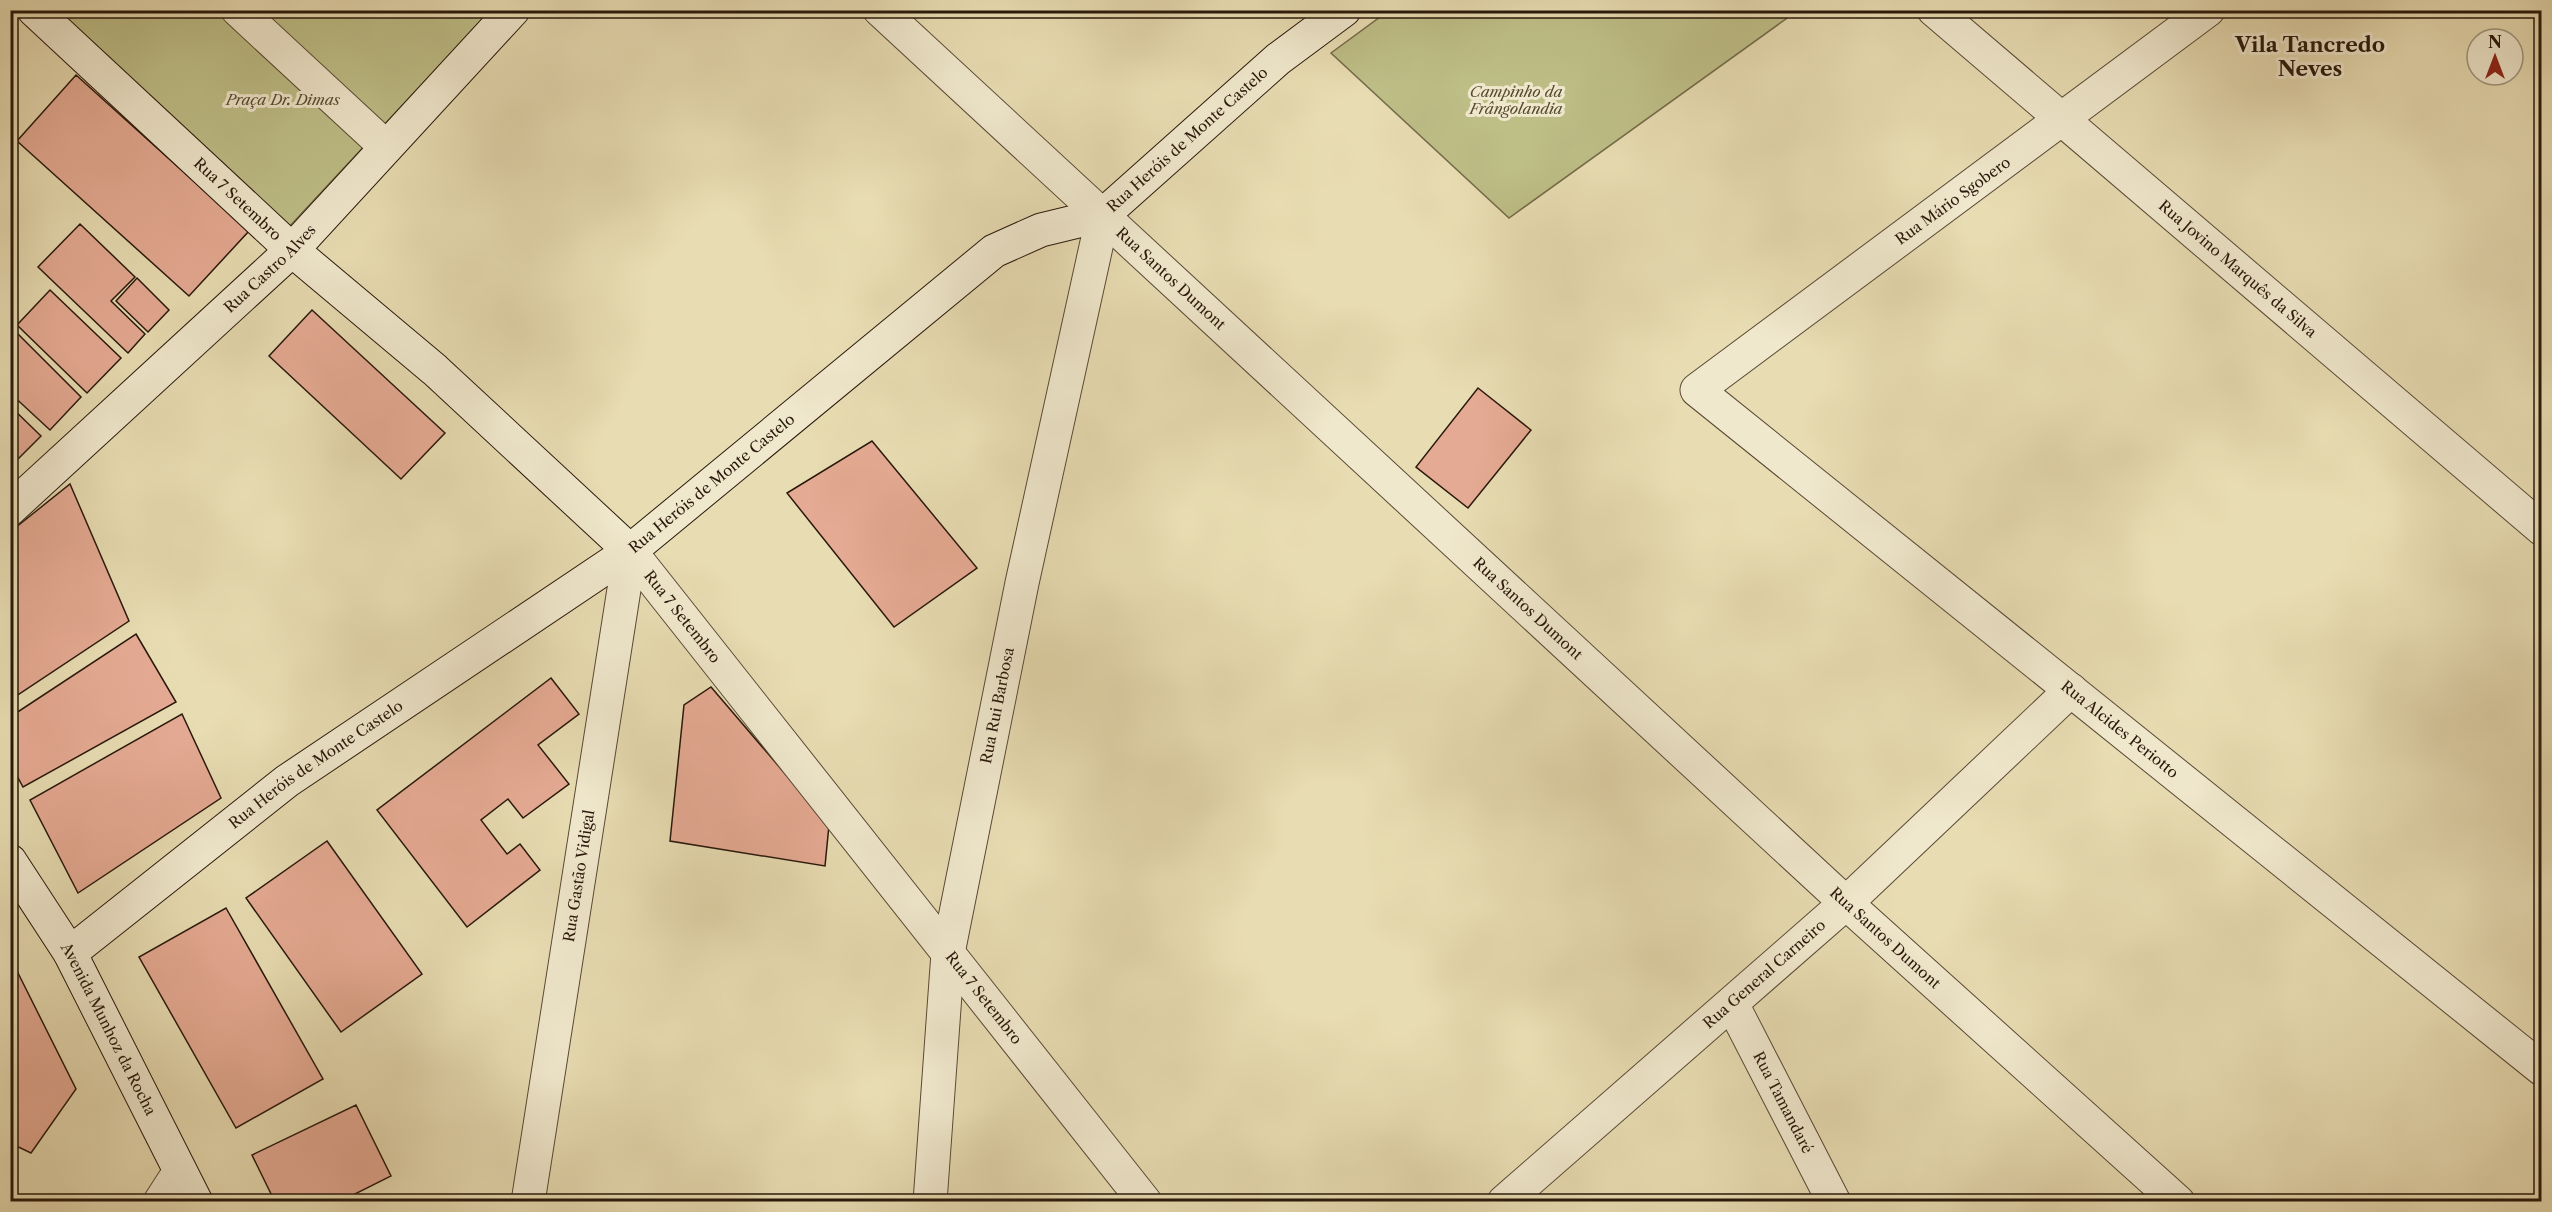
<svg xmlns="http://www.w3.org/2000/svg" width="2552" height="1212" font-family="'Libre Caslon Text',serif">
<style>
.green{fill:#bebe87;stroke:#746b49;stroke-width:1.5}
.building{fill:#e5aa93;stroke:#29180b;stroke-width:1.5}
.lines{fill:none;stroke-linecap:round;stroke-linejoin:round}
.street-casing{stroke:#594935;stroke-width:35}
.secondary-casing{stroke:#29180b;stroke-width:35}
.street{stroke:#f0e8cd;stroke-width:33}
.secondary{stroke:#f0e8cd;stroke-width:33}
.labels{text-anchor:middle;stroke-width:6;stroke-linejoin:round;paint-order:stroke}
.park-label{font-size:15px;font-style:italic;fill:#564a30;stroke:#f0e8cd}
.street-label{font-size:15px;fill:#29180b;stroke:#f0e8cd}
.district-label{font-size:21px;font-weight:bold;fill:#29180b;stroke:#f0e8cd}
</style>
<rect width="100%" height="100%" fill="#e8dcb2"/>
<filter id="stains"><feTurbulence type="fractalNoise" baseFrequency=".00333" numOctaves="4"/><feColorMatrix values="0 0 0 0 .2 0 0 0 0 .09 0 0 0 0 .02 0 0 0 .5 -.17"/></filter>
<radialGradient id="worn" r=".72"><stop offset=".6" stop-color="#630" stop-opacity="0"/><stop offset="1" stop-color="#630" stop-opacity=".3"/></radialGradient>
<!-- green -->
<path class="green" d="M 52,11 L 490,11 L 288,228 Z
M 1388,11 L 1388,10 L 1797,11 L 1509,218 L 1331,53 Z"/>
<!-- building -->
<path class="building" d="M 76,75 L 249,231 L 189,296 L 17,141 Z
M 80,224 L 135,277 L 111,301 L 145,334 L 128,353 L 38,267 Z
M 137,278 L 169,310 L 148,332 L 116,301 Z
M 50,290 L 121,358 L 87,393 L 17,325 Z
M 312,310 L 445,433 L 401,479 L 269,356 Z
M 15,331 L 81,397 L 50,430 L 10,393 L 10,335 Z
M 1478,388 L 1531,430 L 1468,508 L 1416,467 Z
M 10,406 L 41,436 L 10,467 Z
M 872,441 L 977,568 L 894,627 L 787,493 Z
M 70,484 L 129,621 L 10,700 L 10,532 Z
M 136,634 L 176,702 L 23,787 L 10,763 L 10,717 Z
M 551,678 L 579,714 L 538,745 L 569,784 L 523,818 L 508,799 L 481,820 L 507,854 L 520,844 L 540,870 L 467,927 L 377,810 Z
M 711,687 L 829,825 L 825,866 L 670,841 L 684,705 Z
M 182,714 L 221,798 L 78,893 L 30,800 Z
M 327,841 L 422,974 L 341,1032 L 246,898 Z
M 226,908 L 323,1079 L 236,1128 L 139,957 Z
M 10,957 L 76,1089 L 31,1153 L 10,1143 Z
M 356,1105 L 391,1176 L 339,1202 L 275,1202 L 252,1155 Z
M 421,1195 L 424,1202 L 408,1202 Z"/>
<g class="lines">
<!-- street casing -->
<g class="street-casing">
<g id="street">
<path d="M 238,10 L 386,147"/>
<path id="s1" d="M 880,10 L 1846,903 L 2178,1202"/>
<path id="s2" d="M 1934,10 L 2542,529"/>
<path id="s3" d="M 2208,10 L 1697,390 L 2542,1069"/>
<path id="s4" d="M 630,551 L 1145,1202"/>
<path id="s5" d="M 1732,1004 L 1834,1202"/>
<path d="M 160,1202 L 180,1171"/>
<path id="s6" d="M 528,1202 L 630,551"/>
<path id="s7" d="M 930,1202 L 948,953 L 1022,583 L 1103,215"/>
<path id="s8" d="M 1504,1202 L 1846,903 L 2071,690"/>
</g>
</g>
<!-- secondary casing -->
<g class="secondary-casing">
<g id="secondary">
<path id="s9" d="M 34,10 L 292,250 L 435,370 L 630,551"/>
<path id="s10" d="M 10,509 L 292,250 L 513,10"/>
<path id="s11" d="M 10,861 L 70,953 L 196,1202"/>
<path id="s12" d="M 70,953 L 287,781 L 630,551 L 994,251 L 1041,230 L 1103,215 L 1278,59 L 1344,10"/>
</g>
</g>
<!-- street -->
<use href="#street" class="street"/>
<!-- secondary -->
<use href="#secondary" class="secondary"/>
</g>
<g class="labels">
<!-- park labels -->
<g class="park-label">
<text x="1516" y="97">Campinho da<tspan x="1516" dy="17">Frângolandia</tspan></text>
<text x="283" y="105">Praça Dr. Dimas</text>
</g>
<!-- street labels -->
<g class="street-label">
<text dy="5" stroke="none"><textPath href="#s12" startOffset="1390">Rua Heróis de Monte Castelo</textPath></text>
<text dy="5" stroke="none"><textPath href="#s9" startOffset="278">Rua 7 Setembro</textPath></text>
<text transform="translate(1953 201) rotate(-36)" y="5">Rua Mário Sgobero</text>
<text dy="5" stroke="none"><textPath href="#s10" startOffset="354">Rua Castro Alves</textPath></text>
<text dy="5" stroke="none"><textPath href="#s2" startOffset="399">Rua Jovino Marquês da Silva</textPath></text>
<text dy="5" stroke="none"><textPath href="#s1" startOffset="396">Rua Santos Dumont</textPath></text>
<text dy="5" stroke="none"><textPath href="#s12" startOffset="796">Rua Heróis de Monte Castelo</textPath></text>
<text dy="5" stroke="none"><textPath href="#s1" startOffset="882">Rua Santos Dumont</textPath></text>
<text dy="5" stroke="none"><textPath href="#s4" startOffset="84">Rua 7 Setembro</textPath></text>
<text dy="5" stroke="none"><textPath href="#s7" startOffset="502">Rua Rui Barbosa</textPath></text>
<text dy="5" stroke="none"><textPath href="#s3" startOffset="1179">Rua Alcides Periotto</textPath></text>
<text dy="5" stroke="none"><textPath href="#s12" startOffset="310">Rua Heróis de Monte Castelo</textPath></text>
<text dy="5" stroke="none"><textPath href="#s6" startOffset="330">Rua Gastão Vidigal</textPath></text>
<text dy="5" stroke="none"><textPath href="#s1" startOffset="1368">Rua Santos Dumont</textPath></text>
<text dy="5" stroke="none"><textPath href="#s8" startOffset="346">Rua General Carneiro</textPath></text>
<text dy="5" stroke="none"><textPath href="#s4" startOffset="570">Rua 7 Setembro</textPath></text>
<text dy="5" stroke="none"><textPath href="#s11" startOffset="195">Avenida Munhoz da Rocha</textPath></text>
<text dy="5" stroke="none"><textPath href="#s5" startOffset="111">Rua Tamandaré</textPath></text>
</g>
<!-- district labels -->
<g class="district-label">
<text x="2310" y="52">Vila Tancredo<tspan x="2310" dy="24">Neves</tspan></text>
</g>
</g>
<!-- margin -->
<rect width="2552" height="1212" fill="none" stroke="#e8dcb2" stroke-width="36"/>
<rect x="12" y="12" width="2528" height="1188" fill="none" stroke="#29180b" stroke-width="3"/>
<rect x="18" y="18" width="2516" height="1176" fill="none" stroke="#29180b" stroke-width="1.5"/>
<!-- north arrow -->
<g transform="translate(2495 57)"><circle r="28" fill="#f0e8cd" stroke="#a0957f" stroke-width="1.5"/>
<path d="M0-4.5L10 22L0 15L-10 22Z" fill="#8f2418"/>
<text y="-9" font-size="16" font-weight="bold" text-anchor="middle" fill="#29180b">N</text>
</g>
<rect width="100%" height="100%" filter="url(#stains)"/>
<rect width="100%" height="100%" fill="url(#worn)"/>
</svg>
